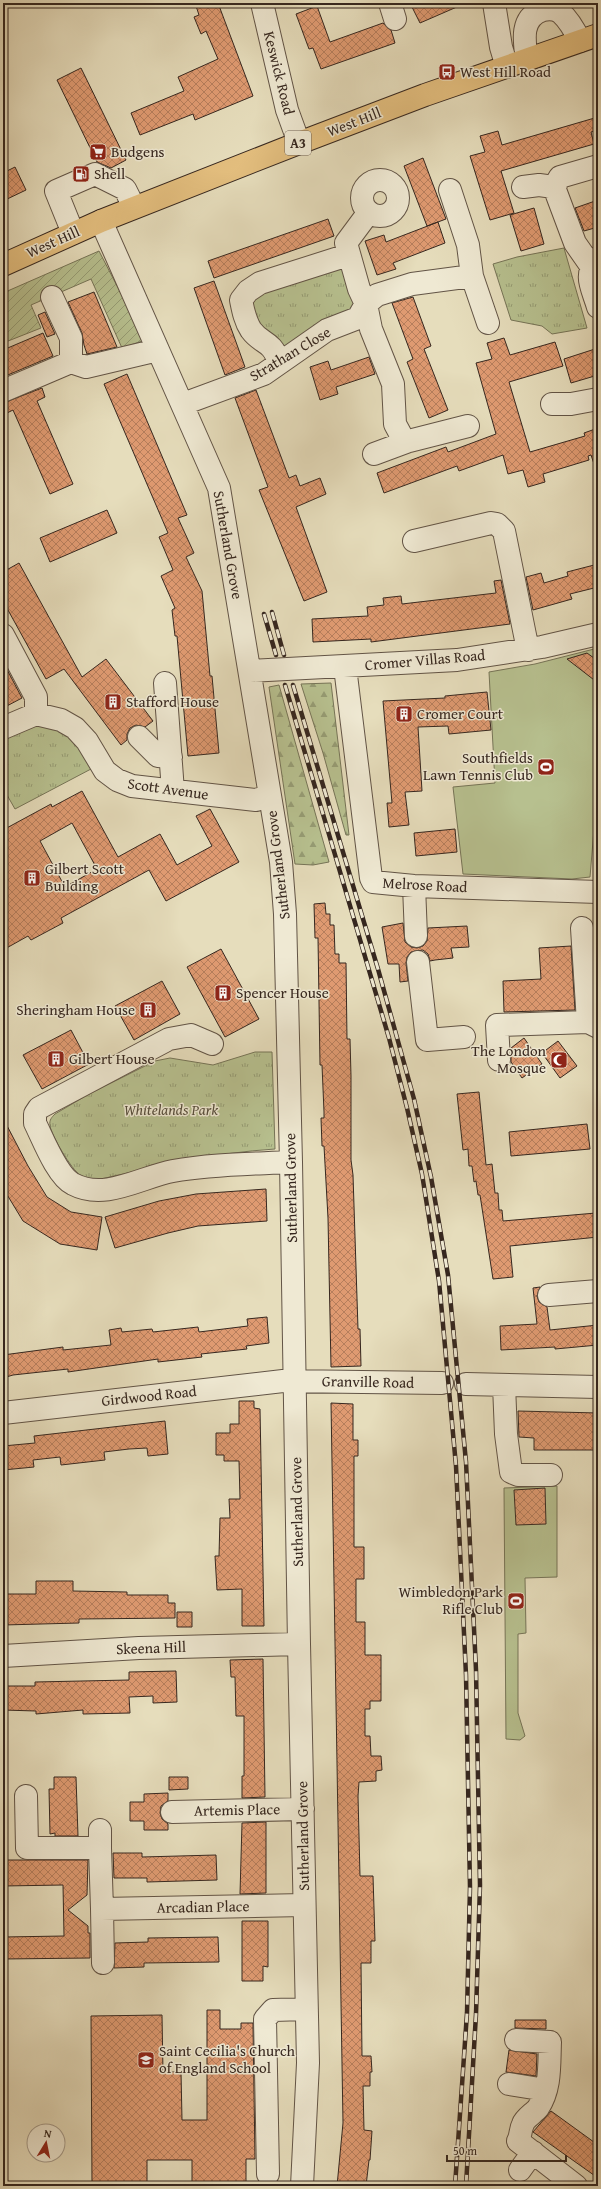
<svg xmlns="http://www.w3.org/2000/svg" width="601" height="2189" font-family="'Gentium Book Plus',serif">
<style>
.forest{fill:url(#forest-firs);stroke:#767457}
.park{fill:url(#park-tufts);stroke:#767457}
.garden{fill:url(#garden-furrows);stroke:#767457}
.pitch{fill:#b7c08f;stroke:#767457}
.building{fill:url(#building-cross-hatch);stroke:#36271f;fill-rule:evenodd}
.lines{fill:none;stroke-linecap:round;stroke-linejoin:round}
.minor-casing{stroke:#625446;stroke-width:24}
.highway-casing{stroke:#36271f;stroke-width:24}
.minor{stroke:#efe9d3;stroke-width:22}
.highway{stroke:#e3be7e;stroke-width:22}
.rail-casing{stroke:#36271f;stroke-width:4.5}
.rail{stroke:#efe9d3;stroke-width:3;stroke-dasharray:9;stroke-linecap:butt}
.labels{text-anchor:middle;stroke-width:3;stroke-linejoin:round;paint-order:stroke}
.shield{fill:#efe9d3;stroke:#6e6155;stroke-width:1}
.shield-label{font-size:14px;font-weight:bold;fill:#36271f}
.poi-label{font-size:15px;fill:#36271f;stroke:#efe9d3;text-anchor:start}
.street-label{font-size:15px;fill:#36271f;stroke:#efe9d3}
.park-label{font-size:15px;font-style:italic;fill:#564d3b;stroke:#efe9d3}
</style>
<defs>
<pattern id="forest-firs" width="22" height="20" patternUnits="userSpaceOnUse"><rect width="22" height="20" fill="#b7c08f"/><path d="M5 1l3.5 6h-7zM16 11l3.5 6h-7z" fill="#969c74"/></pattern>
<pattern id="park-tufts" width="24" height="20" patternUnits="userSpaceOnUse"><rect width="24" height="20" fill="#b7c08f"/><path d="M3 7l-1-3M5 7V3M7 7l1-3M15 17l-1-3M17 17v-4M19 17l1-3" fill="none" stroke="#969c74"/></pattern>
<pattern id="garden-furrows" width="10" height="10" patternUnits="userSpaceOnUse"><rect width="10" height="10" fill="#b7c08f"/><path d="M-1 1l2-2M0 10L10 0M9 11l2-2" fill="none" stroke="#969c74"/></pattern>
<pattern id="building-cross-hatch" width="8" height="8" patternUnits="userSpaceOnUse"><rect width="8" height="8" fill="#df9a71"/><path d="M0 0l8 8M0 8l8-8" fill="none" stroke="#b67e5c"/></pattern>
</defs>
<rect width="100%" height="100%" fill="#e6ddbc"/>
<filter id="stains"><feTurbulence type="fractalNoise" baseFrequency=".005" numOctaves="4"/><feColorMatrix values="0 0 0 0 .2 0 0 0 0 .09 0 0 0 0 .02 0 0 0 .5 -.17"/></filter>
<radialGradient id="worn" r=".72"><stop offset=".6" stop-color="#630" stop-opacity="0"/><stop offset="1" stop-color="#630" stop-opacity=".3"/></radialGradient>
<!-- forest -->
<path class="forest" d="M 331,683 L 349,835 L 346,835 L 323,753 L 301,684 Z
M 279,685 L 329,862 L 313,865 L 295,864 L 269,687 Z"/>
<!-- park -->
<path class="park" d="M 564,248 L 587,328 L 552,334 L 542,326 L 511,320 L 493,264 L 517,257 Z
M 345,266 L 357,304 L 352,313 L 287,347 L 281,346 L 254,321 L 251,298 L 261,288 Z
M 41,725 L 63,731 L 79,748 L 91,769 L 15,809 L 3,788 L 3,739 L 27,726 Z
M 255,1052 L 272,1052 L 275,1149 C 213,1153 162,1165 101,1179 C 94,1179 86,1179 80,1175 C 72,1170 50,1134 50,1125 C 49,1120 52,1117 55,1114 L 89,1094 L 155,1061 L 170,1058 L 213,1065 Z"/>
<!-- garden -->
<path class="garden" d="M 99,251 L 145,340 L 122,348 L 91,279 L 31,305 L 41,328 L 3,343 L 3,293 Z"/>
<!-- pitch -->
<path class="pitch" d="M 598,648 L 598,781 L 590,877 L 572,879 L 463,874 L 453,787 L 495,783 L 489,672 L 535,664 Z
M 557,1486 L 557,1577 L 525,1578 L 526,1633 L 518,1634 L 518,1713 L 525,1736 L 520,1740 L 506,1739 L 504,1488 Z"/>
<!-- building -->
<path class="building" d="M 195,3 L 218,3 L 253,96 L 195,120 L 193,114 L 140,135 L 131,113 L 184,91 L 178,77 L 218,59 L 206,31 L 201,34 L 194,17 L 199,15 Z
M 410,3 L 466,3 L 420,23 Z
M 317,6 L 330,42 L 383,23 L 391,30 L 395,43 L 321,69 L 313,48 L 309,49 L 296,14 Z
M 81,68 L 126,160 L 111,168 L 97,162 L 57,80 Z
M 598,117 L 598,130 L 591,132 L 594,144 L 501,171 L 514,213 L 490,220 L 470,156 L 485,152 L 480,136 L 498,131 L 502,145 Z
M 423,158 L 446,219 L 427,226 L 404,166 Z
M 15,167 L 26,190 L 3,201 L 3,173 Z
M 598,200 L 598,227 L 584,231 L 575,208 Z
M 534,208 L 544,244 L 521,251 L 510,215 Z
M 328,219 L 334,236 L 214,278 L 208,261 Z
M 438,222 L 445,243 L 393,263 L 396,269 L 377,275 L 365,241 L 384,235 L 386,242 Z
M 214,281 L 245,367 L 225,375 L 194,288 Z
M 94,292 L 117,347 L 87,354 L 84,345 L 82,333 L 68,302 Z
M 413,297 L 431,346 L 424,349 L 448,410 L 429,418 L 407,362 L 413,359 L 392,303 Z
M 45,312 L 55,334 L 47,337 L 38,315 Z
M 43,333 L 53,356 L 3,377 L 3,350 Z
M 504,338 L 510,355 L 555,342 L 563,366 L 509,382 L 530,452 L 585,436 L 584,433 L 598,428 L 598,467 L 595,467 L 591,455 L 588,456 L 589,460 L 543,474 L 545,482 L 528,487 L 523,470 L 508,474 L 503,455 L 459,471 L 457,466 L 384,493 L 377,473 L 446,447 L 448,452 L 496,434 L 476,363 L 492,359 L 487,343 Z
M 598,348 L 598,375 L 571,383 L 564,359 Z
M 369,357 L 375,374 L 336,387 L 338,394 L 320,400 L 310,367 L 328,361 L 331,370 Z
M 127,374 L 187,515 L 178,518 L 194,553 L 186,557 L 202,591 L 210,676 L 212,676 L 219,753 L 188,756 L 177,636 L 175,636 L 172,610 L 175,608 L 161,576 L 173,570 L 159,537 L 168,533 L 104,384 Z
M 42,388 L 45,397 L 37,401 L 73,484 L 50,494 L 13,410 L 3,415 L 3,403 Z
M 256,390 L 289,478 L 296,475 L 300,486 L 320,478 L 326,494 L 296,507 L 327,592 L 304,601 L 259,490 L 268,487 L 235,398 Z
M 107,510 L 117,533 L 50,562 L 40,538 Z
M 19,563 L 82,677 L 106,659 L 153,721 L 145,727 L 136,725 L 130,728 L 127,734 L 127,740 L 121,745 L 64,669 L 46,679 L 3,601 L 3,572 Z
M 598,564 L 598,587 L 570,594 L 572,599 L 533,610 L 526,577 L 541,573 L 544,583 L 568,576 L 567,572 Z
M 501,580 L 510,624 L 371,642 L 371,639 L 313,642 L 312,619 L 368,616 L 367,607 L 384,605 L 383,598 L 401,596 L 402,604 L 496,593 L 494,581 Z
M 587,653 L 598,661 L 598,683 L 567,659 Z
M 3,662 L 22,698 L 3,708 Z
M 487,692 L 491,730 L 449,734 L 448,726 L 418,727 L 422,791 L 405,792 L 409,825 L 389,827 L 387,803 L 392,803 L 383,701 L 445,698 L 445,696 Z
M 82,791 L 118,857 L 160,834 L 177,865 L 212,846 L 196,816 L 210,809 L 239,862 L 166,901 L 149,870 L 61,918 L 63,923 L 31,940 L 28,936 L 3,950 L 3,830 L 51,804 L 52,807 ZM 72,823 L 97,869 L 65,887 L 40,841 Z
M 455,829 L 457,852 L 416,856 L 414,833 Z
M 325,903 L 326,914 L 330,914 L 330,925 L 334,925 L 335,954 L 339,954 L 339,963 L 346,963 L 347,1039 L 350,1039 L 351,1076 L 351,1160 L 353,1175 L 358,1329 L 360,1329 L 361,1366 L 331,1367 L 328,1218 L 324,1146 L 322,1146 L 321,1118 L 324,1118 L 324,1112 L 322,1065 L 320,1065 L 318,938 L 315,938 L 314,904 Z
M 403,923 L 405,942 L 411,947 L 417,948 L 423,946 L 427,941 L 428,928 L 467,926 L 469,947 L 451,948 L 453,958 L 435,960 L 430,961 L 428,954 L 423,950 L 411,952 L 407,957 L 406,963 L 408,981 L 400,982 L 399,964 L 388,964 L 382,927 Z
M 571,946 L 575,1010 L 504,1012 L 503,981 L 541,979 L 539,948 Z
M 221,949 L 259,1019 L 225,1037 L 187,967 Z
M 162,981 L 180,1014 L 134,1040 L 115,1006 Z
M 71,1030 L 89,1064 L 42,1089 L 23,1055 Z
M 524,1038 L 542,1064 L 522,1078 L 511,1062 L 511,1048 Z
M 558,1041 L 577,1066 L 560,1078 L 542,1053 Z
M 479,1092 L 486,1165 L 492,1164 L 495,1193 L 498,1193 L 499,1210 L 502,1210 L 503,1221 L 596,1213 L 598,1237 L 510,1246 L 513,1277 L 493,1279 L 480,1195 L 478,1195 L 476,1181 L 474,1182 L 472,1166 L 469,1166 L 468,1149 L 463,1150 L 457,1094 Z
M 3,1118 L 28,1166 L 47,1197 L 71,1212 L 102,1217 L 97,1250 L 60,1244 L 23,1221 L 3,1188 Z
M 587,1124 L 590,1149 L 511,1156 L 509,1132 Z
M 266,1189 L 267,1221 L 198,1226 L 168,1233 L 115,1248 L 105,1217 L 159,1201 L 196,1194 Z
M 540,1287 L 537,1296 L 539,1302 L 547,1307 L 550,1330 L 598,1325 L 598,1345 L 555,1349 L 555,1347 L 501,1350 L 500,1326 L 537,1324 L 533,1288 Z
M 267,1317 L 269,1343 L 246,1346 L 247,1349 L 201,1354 L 202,1357 L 158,1362 L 158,1359 L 68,1372 L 68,1369 L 13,1375 L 3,1378 L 3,1355 L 63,1347 L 63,1350 L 111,1345 L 109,1330 L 121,1328 L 122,1332 L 152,1329 L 153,1332 L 198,1327 L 199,1332 L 248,1326 L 247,1319 Z
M 239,1401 L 254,1401 L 254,1408 L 260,1409 L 264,1626 L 242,1626 L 242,1589 L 217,1590 L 215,1556 L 219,1556 L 220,1518 L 230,1518 L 229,1499 L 240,1499 L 239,1461 L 224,1461 L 224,1455 L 216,1455 L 216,1433 L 230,1433 L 230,1424 L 239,1424 Z
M 331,1403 L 353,1404 L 353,1440 L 358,1440 L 358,1456 L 354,1456 L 354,1547 L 364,1547 L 364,1579 L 356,1579 L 356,1622 L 365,1622 L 365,1655 L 381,1655 L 381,1701 L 370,1701 L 370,1709 L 365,1709 L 365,1736 L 370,1736 L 371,1756 L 381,1756 L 382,1770 L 376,1771 L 376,1781 L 359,1782 L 358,1796 L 360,1876 L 373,1876 L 375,1941 L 371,1941 L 371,1963 L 361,1963 L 362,2056 L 371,2056 L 372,2072 L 370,2072 L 370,2086 L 363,2086 L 364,2130 L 372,2131 L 370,2160 L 369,2160 L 366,2186 L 337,2186 L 343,2123 Z
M 518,1411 L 598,1413 L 598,1450 L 534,1450 L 534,1438 L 519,1437 Z
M 165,1421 L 168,1454 L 148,1456 L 147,1448 L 129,1449 L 104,1452 L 105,1460 L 61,1465 L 60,1457 L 33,1460 L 34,1467 L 3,1470 L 3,1446 L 35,1443 L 34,1436 Z
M 545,1488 L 546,1524 L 516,1525 L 514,1490 Z
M 36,1581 L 73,1581 L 73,1591 L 127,1592 L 127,1595 L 168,1595 L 168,1603 L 175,1603 L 175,1618 L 79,1619 L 79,1623 L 3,1625 L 3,1594 L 36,1594 Z
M 177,1612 L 192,1612 L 192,1627 L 177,1627 Z
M 263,1659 L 265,1797 L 242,1798 L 242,1776 L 244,1776 L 244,1716 L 236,1716 L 235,1677 L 231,1677 L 230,1660 Z
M 176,1671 L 177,1702 L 153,1703 L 153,1696 L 129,1697 L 130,1713 L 83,1714 L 83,1710 L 36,1714 L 36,1711 L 3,1710 L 3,1686 L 35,1686 L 35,1682 L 129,1680 L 129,1672 Z
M 54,1777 L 76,1777 L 78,1836 L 55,1836 L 55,1833 L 50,1834 L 49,1789 L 54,1789 Z
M 169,1777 L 188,1777 L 188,1789 L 169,1790 Z
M 168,1793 L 168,1801 L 161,1806 L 160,1813 L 162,1819 L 168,1824 L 168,1830 L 144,1830 L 144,1821 L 130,1821 L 130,1802 L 144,1802 L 144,1794 Z
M 266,1822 L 266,1893 L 240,1894 L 242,1823 Z
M 113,1853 L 142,1853 L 142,1857 L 216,1855 L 217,1880 L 147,1882 L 147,1878 L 114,1878 Z
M 3,1860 L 88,1860 L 87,1895 L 68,1910 L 88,1926 L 88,1933 L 90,1933 L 90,1958 L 3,1959 L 3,1937 L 64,1936 L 63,1885 L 3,1886 Z
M 242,1921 L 268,1921 L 268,1967 L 263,1966 L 263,1981 L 242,1981 Z
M 218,1937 L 219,1962 L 144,1963 L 144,1967 L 114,1968 L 115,1943 L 148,1942 L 148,1938 Z
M 207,2010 L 220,2010 L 220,2029 L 241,2029 L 241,2023 L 253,2023 L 255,2159 L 246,2159 L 246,2186 L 192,2186 L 192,2160 L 147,2160 L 147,2186 L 92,2186 L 91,2016 L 162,2015 L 163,2072 L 181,2072 L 182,2120 L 207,2120 Z
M 515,2020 L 546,2020 L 546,2029 L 515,2028 Z
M 509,2050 L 537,2054 L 536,2076 L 506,2072 Z
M 551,2111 L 598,2145 L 598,2178 L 533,2132 Z"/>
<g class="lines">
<!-- minor casing -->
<g class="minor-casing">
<path id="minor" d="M 262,3 L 287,110 L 299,143
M 390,3 L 395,19
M 494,3 L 501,47 L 507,67
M 527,60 C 524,41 520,17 543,10 C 548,9 556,9 561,13 C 569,20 575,31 580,41
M362 198a18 18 0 1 1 36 0a18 18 0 1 1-36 0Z
M 523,187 L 539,185 L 554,187
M 450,190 L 468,245 L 472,276
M 369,212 L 346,243 L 359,289 L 366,304 L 371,329 L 393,384 L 395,424 L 402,437 L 409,441 L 374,454
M 101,221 L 219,488 L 281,862 L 285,914 L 291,1162 L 299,1644 L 308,2063 L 302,2186
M 73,233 L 56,191 L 95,174 L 125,189 L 134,207
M 598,258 C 583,275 592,287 598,307
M 591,266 L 575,243 L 554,187 L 560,177 L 598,166
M 52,297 L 71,338 L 71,362
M 279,362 C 271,339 262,345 251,330 C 245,321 243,310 241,300 L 248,291 L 260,283 L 348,255
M 3,391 L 71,362 L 86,367 L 158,350
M 183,404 L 264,374 L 327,330 L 358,318 L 366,304 L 377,295 L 412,284 L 472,276 L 488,323
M 552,404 L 571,404 L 598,399
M 409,441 L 468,426
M 414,541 L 491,523 L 497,524 L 504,531 L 528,650
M 3,635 L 36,697 L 36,714
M 345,667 L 371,878 L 373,882 L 414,886 L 598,892
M 250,671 L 457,660 L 542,647 L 598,634
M 165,683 L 173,791
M 3,728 L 36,714 L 61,720 L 75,728 L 87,741 L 105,771 L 117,780 L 132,786 L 256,800 L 269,796
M 139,737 L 158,756 L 171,757
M 414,886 L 416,936
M 582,928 L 588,1022
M 418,962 L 427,1040 L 464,1037
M 212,1044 L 191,1035 L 169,1039 L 39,1108 L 35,1114 L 35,1123 C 43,1139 57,1176 73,1184 C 105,1201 141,1177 173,1171 C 212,1164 252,1164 291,1162
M 499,1060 L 497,1025 L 588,1022 L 598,1027
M 549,1295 L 598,1291
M 466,1384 L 598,1387
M 504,1385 L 506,1434 L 511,1472 L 518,1475 L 551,1475
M 3,1413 L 283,1381 L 442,1383
M 3,1656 L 139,1648 L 299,1644
M 26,1796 L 27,1848 L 100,1848 L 102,1909 L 304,1905
M 172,1812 L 303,1809
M 100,1830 L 100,1848
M 102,1909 L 103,1963
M 516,2040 L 550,2042 C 549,2065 551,2089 538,2108 C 534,2113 525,2118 523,2124 C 520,2130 521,2136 518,2141 L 576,2186
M 509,2084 L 546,2090
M 520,2170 L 533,2152
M 268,2174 L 265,2019 L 273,2010 L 306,2009"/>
</g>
<!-- highway casing -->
<g class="highway-casing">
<path id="highway" d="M 3,265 L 101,221 L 299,143 L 425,95 L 598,35"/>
</g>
<!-- minor -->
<use href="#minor" class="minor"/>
<!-- highway -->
<use href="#highway" class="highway"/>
<!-- rail casing -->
<g class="rail-casing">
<path id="rail" d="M 272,612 L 284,655
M 264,614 L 276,655
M 285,685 L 389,1038 L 407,1108 L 422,1174 L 439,1281 L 456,1466 L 466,1675 L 470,1887 L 467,2013 L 455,2186
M 293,685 L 378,969 L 414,1099 L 431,1177 L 448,1275 L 466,1462 L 476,1670 L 480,1885 L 476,2014 L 466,2186"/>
</g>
<!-- rail -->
<use href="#rail" class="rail"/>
</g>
<!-- icons -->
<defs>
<g id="bus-square" transform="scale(0.9)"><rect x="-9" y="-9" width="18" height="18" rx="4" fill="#8f2418" stroke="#efe9d3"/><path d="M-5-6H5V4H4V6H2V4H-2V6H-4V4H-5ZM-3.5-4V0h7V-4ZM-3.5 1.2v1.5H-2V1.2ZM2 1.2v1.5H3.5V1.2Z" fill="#fff"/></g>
<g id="supermarket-square" transform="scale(0.9)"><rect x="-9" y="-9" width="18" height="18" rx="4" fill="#8f2418" stroke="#efe9d3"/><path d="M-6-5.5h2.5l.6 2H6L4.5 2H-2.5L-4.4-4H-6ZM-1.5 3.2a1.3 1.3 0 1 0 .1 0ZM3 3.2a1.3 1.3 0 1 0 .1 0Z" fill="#fff"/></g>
<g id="fuel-square" transform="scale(0.9)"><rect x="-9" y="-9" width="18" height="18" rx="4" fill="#8f2418" stroke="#efe9d3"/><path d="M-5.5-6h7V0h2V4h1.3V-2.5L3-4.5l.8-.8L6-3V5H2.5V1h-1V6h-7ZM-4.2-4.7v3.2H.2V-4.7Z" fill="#fff"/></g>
<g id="building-square" transform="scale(0.9)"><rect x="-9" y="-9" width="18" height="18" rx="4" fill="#8f2418" stroke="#efe9d3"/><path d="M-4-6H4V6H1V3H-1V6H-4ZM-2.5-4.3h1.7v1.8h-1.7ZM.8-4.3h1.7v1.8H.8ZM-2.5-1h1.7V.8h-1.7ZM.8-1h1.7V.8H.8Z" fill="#fff"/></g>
<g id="stadium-square" transform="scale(0.9)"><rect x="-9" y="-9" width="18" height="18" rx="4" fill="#8f2418" stroke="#efe9d3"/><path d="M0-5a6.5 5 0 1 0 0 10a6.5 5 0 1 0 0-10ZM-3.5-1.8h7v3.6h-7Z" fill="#fff"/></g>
<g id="mosque-square" transform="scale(0.9)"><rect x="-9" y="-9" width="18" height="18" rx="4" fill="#8f2418" stroke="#efe9d3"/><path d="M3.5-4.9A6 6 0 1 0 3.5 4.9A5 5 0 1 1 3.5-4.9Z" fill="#fff"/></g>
<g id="school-square" transform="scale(0.9)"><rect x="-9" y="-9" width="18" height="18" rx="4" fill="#8f2418" stroke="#efe9d3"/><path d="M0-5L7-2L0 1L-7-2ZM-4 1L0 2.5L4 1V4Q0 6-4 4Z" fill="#fff"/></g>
</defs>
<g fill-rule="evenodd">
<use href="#bus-square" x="447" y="72"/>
<use href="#supermarket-square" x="98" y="152"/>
<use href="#fuel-square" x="81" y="174"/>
<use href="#building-square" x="113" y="702"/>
<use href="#building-square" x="404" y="714"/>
<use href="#stadium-square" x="546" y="767"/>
<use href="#building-square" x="32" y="878"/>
<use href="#building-square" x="223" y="993"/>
<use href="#building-square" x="148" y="1010"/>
<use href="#building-square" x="56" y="1059"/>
<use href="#mosque-square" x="559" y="1060"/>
<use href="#stadium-square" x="516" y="1601"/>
<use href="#school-square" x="146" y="2060"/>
</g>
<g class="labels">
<!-- shield labels -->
<rect class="shield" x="285" y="131" width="26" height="24" rx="3"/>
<g class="shield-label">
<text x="298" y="148">A3</text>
</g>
<!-- poi labels -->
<g class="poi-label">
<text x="460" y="77">West Hill Road</text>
<text x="111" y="157">Budgens</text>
<text x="94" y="179">Shell</text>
<text x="126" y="707">Stafford House</text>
<text x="417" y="719">Cromer Court</text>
<text x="533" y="763" text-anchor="end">Southfields<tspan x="533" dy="17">Lawn Tennis Club</tspan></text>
<text x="45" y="874">Gilbert Scott<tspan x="45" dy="17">Building</tspan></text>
<text x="236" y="998">Spencer House</text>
<text x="135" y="1015" text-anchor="end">Sheringham House</text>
<text x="546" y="1056" text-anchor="end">The London<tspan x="546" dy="17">Mosque</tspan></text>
<text x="69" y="1064">Gilbert House</text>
<text x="503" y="1597" text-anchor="end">Wimbledon Park<tspan x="503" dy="17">Rifle Club</tspan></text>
<text x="159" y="2056">Saint Cecilia's Church<tspan x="159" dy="17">of England School</tspan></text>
</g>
<!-- street labels -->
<g class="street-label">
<text transform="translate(279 73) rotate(76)" y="5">Keswick Road</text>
<text transform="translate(354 122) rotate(-21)" y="5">West Hill</text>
<text transform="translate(53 242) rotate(-24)" y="5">West Hill</text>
<text transform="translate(290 354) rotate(-31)" y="5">Strathan Close</text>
<text transform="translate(228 545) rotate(80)" y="5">Sutherland Grove</text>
<text transform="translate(425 660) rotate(-5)" y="5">Cromer Villas Road</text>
<text transform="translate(168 789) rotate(8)" y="5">Scott Avenue</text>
<text transform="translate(278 865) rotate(-97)" y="5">Sutherland Grove</text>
<text transform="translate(425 885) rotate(3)" y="5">Melrose Road</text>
<text transform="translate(291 1188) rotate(-91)" y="5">Sutherland Grove</text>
<text transform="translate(368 1382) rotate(1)" y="5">Granville Road</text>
<text transform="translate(149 1396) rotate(-6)" y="5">Girdwood Road</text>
<text transform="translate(297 1512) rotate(-91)" y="5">Sutherland Grove</text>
<text transform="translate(151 1648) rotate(-2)" y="5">Skeena Hill</text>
<text transform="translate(237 1810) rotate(-1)" y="5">Artemis Place</text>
<text transform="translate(303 1836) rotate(-91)" y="5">Sutherland Grove</text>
<text transform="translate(203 1907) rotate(-1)" y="5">Arcadian Place</text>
</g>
<!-- park labels -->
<g class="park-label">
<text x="171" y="1115">Whitelands Park</text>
</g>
</g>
<!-- margin -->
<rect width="601" height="2189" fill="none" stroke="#e6ddbc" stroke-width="16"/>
<rect x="4" y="4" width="593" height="2181" fill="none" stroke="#36271f" stroke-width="2"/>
<rect x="8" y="8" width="585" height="2173" fill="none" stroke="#36271f"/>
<!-- north arrow -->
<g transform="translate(46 2143) rotate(10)"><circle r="19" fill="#efe9d3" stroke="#a59b8b"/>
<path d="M0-3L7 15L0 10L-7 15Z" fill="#8f2418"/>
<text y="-6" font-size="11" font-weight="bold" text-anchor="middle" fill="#36271f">N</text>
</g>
<!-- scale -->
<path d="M447 2155v6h119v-6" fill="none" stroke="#36271f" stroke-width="2"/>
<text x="453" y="2155" font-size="12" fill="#36271f" stroke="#efe9d3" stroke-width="3" paint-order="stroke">50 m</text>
<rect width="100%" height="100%" filter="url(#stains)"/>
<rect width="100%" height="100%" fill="url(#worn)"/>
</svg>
